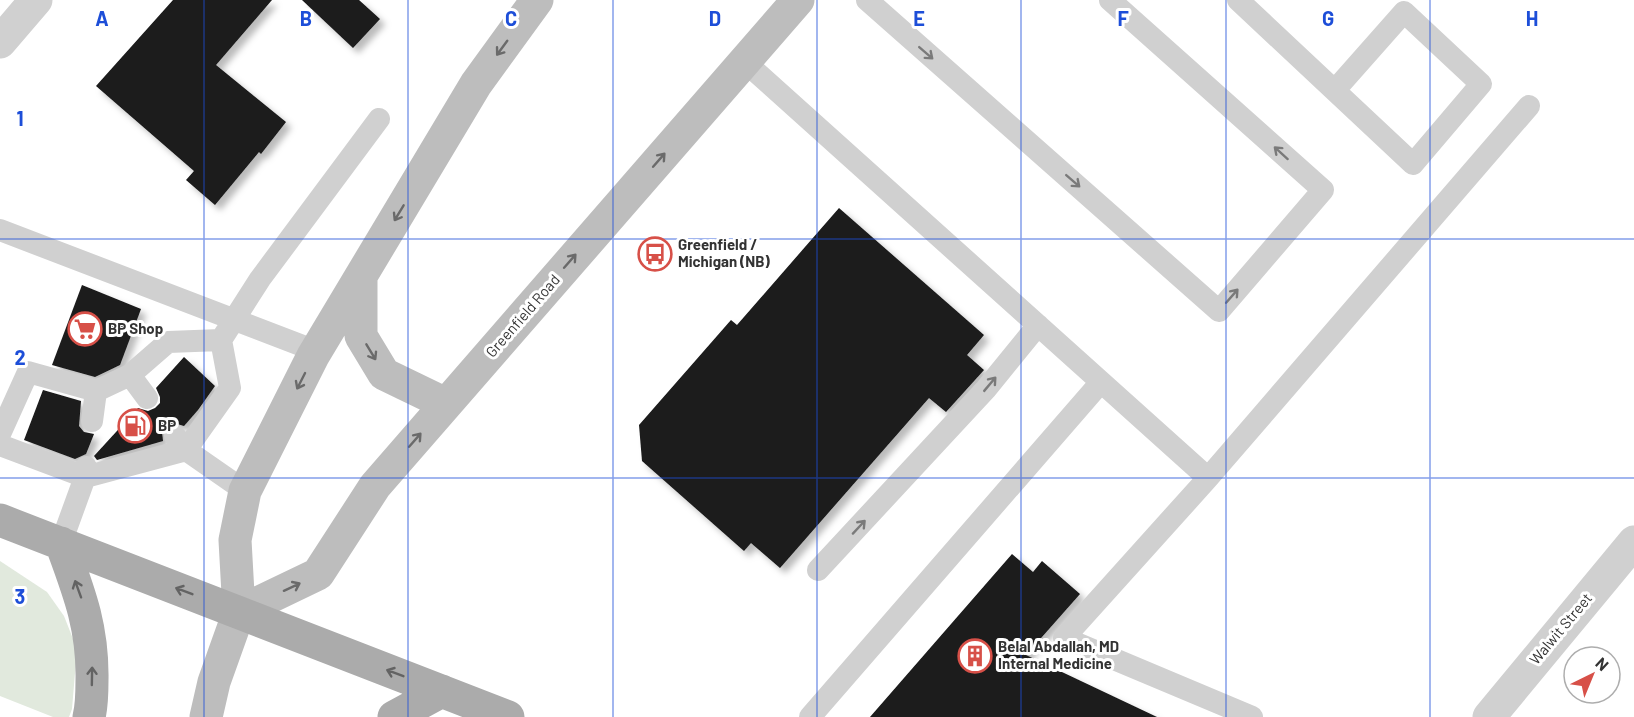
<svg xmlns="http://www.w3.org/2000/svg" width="1634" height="717" font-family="Barlow,sans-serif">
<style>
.green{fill:#e1e9dd}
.building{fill:#1a1a1a;filter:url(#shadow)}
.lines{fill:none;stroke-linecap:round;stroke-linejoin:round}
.lane{stroke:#d0d0d0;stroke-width:22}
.street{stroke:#d0d0d0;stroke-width:33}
.secondary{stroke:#bdbdbd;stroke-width:33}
.primary{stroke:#ababab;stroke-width:33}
.oneway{stroke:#6a6a6a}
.oneway2{stroke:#7a7a7a}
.oneway3{stroke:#636363}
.grid{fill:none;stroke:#1d4ed8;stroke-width:1.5;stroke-opacity:0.55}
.labels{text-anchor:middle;stroke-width:6;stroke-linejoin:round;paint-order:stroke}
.poi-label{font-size:15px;font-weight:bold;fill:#333;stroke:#fff;text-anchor:start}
.street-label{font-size:15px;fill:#333;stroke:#fff}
.grid-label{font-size:20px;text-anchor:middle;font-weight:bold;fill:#1d4ed8;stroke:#fff;stroke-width:6;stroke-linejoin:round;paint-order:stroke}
</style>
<defs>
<filter id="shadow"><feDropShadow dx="5.5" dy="5.5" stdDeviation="3" flood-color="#0004"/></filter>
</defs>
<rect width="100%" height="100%" fill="#fff"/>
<!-- green -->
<path class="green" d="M 0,561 L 47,592 L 64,616 L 77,649 L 72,709 L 69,717 L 53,717 L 0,696 Z"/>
<!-- building -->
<path class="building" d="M 173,0 L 272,0 L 216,65 L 286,122 L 261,154 L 259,152 L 215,205 L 186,180 L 194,171 L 96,86 Z
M 302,0 L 359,0 L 380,19 L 353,48 Z
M 839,208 L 984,335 L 967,355 L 984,370 L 946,412 L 929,398 L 780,568 L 751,543 L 744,551 L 642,461 L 639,425 L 731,320 L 737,325 Z
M 82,285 L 141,309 L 120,365 L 95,377 L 52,365 Z
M 184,357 L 215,386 L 198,410 L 184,426 L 174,423 L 166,426 L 162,432 L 163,441 L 97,460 L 94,456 L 138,408 L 148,411 L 155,408 L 160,403 L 160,397 L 156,388 Z
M 43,390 L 81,401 L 79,426 L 84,432 L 94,434 L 86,454 L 75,459 L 24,440 Z
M 1012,554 L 1033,572 L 1042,561 L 1080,594 L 1026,655 L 1157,717 L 870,717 Z"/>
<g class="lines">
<!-- lane -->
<path class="lane" d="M 867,0 L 1219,311 L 1323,190 L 1110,0
M 1238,0 L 1413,164 L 1481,84 L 1404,12 L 1335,90
M 745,62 L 1208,478
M 0,230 L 316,351
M 130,375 L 147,398
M 92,421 L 96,391
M 0,434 L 28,372 L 96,391 L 130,375 L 168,342 L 221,340
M 175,436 L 186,450 L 245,491
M 0,445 L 85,477 L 186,450 L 230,388 L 221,340 L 260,279 L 379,119
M 61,543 L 85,477 L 86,467
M 818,570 L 986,389 L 1038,325
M 810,717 L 1101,382
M 1252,717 L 1064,638 L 1208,478 L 1529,106"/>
<!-- street -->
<path class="street" d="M 0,42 L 36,0
M 1489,717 L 1634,542"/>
<!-- secondary -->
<path class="secondary" d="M 361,278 L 361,336 L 384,374 L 446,404
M 239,612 L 318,574 L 375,486 L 798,0
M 206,717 L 214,682 L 239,612 L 235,540 L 245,491 L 313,356 L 476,84 L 537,0"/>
<!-- primary -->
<path class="primary" d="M 0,520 L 508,717
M 61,543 C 79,592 93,627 92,680 C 92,692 92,705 89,717
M 394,717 L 442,691"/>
</g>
<!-- one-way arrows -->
<defs><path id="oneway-shaft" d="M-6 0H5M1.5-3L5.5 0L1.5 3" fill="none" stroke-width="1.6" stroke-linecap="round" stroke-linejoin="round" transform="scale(1.5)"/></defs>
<g class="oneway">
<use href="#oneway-shaft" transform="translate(502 48) rotate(126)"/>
<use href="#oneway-shaft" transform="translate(659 160) rotate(-49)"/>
<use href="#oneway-shaft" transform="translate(399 213) rotate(121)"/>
<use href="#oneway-shaft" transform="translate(570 261) rotate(-49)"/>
<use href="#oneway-shaft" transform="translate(371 352) rotate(59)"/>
<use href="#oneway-shaft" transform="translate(301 381) rotate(117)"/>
<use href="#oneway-shaft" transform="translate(415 440) rotate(-49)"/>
<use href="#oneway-shaft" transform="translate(292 587) rotate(-25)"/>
</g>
<g class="oneway2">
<use href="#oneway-shaft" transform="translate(926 53) rotate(41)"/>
<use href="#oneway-shaft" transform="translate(1281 153) rotate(-138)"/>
<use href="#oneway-shaft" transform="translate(1073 181) rotate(41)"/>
<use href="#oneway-shaft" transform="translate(1232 296) rotate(-49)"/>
<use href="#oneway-shaft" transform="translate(990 384) rotate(-50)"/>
<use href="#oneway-shaft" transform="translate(859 527) rotate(-47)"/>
</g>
<g class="oneway3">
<use href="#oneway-shaft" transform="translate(78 589) rotate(-110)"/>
<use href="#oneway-shaft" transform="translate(184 591) rotate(-159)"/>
<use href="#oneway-shaft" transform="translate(395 673) rotate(-159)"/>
<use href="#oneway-shaft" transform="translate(92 676) rotate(-89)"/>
</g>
<!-- grid -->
<path class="grid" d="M 204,0 L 204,717M 408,0 L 408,717M 613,0 L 613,717M 817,0 L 817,717M 1021,0 L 1021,717M 1226,0 L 1226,717M 1430,0 L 1430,717M 0,239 L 1634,239M 0,478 L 1634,478"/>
<!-- icons -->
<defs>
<g id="bus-ring" transform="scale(1.725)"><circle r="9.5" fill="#fff" stroke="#d75048" stroke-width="1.5"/><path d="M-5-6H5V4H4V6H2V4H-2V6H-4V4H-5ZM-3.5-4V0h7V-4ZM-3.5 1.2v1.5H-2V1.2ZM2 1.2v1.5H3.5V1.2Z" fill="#d75048"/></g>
<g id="supermarket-ring" transform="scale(1.725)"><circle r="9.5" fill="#fff" stroke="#d75048" stroke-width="1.5"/><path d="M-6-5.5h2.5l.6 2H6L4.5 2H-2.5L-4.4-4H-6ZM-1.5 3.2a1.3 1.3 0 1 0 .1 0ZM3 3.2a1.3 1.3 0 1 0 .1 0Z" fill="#d75048"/></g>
<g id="fuel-ring" transform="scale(1.725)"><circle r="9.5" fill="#fff" stroke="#d75048" stroke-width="1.5"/><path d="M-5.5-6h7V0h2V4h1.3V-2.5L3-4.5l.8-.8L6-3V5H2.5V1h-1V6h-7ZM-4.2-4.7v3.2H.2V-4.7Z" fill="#d75048"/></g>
<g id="building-ring" transform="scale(1.725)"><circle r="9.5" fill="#fff" stroke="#d75048" stroke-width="1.5"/><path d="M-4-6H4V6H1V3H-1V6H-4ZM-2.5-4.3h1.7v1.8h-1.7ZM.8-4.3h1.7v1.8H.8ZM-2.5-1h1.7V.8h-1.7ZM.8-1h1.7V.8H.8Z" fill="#d75048"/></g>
</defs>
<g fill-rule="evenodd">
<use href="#bus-ring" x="655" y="254"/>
<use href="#supermarket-ring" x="85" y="329"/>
<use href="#fuel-ring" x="135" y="426"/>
<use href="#building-ring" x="975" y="656"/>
</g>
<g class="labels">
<!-- poi labels -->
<g class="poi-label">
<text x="678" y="250">Greenfield /<tspan x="678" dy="17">Michigan (NB)</tspan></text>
<text x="108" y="334">BP Shop</text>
<text x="158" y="431">BP</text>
<text x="998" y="652">Belal Abdallah, MD<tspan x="998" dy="17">Internal Medicine</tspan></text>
</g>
<!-- street labels -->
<g class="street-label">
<text transform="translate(523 316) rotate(-49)" y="5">Greenfield Road</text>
<text transform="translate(1561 629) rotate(-50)" y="5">Walwit Street</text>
</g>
</g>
<g class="grid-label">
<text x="102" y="26">A</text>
<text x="306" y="26">B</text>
<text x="511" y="26">C</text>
<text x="715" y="26">D</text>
<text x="919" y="26">E</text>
<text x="1123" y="26">F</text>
<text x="1328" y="26">G</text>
<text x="1532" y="26">H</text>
<text x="20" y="126">1</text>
<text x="20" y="365">2</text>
<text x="20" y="604">3</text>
</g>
<!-- north arrow -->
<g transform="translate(1592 675) rotate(43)"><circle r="28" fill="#ffffff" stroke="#adadad" stroke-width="1.5"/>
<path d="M0-4.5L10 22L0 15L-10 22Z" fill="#d75048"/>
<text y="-9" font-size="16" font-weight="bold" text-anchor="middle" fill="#333333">N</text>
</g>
</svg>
